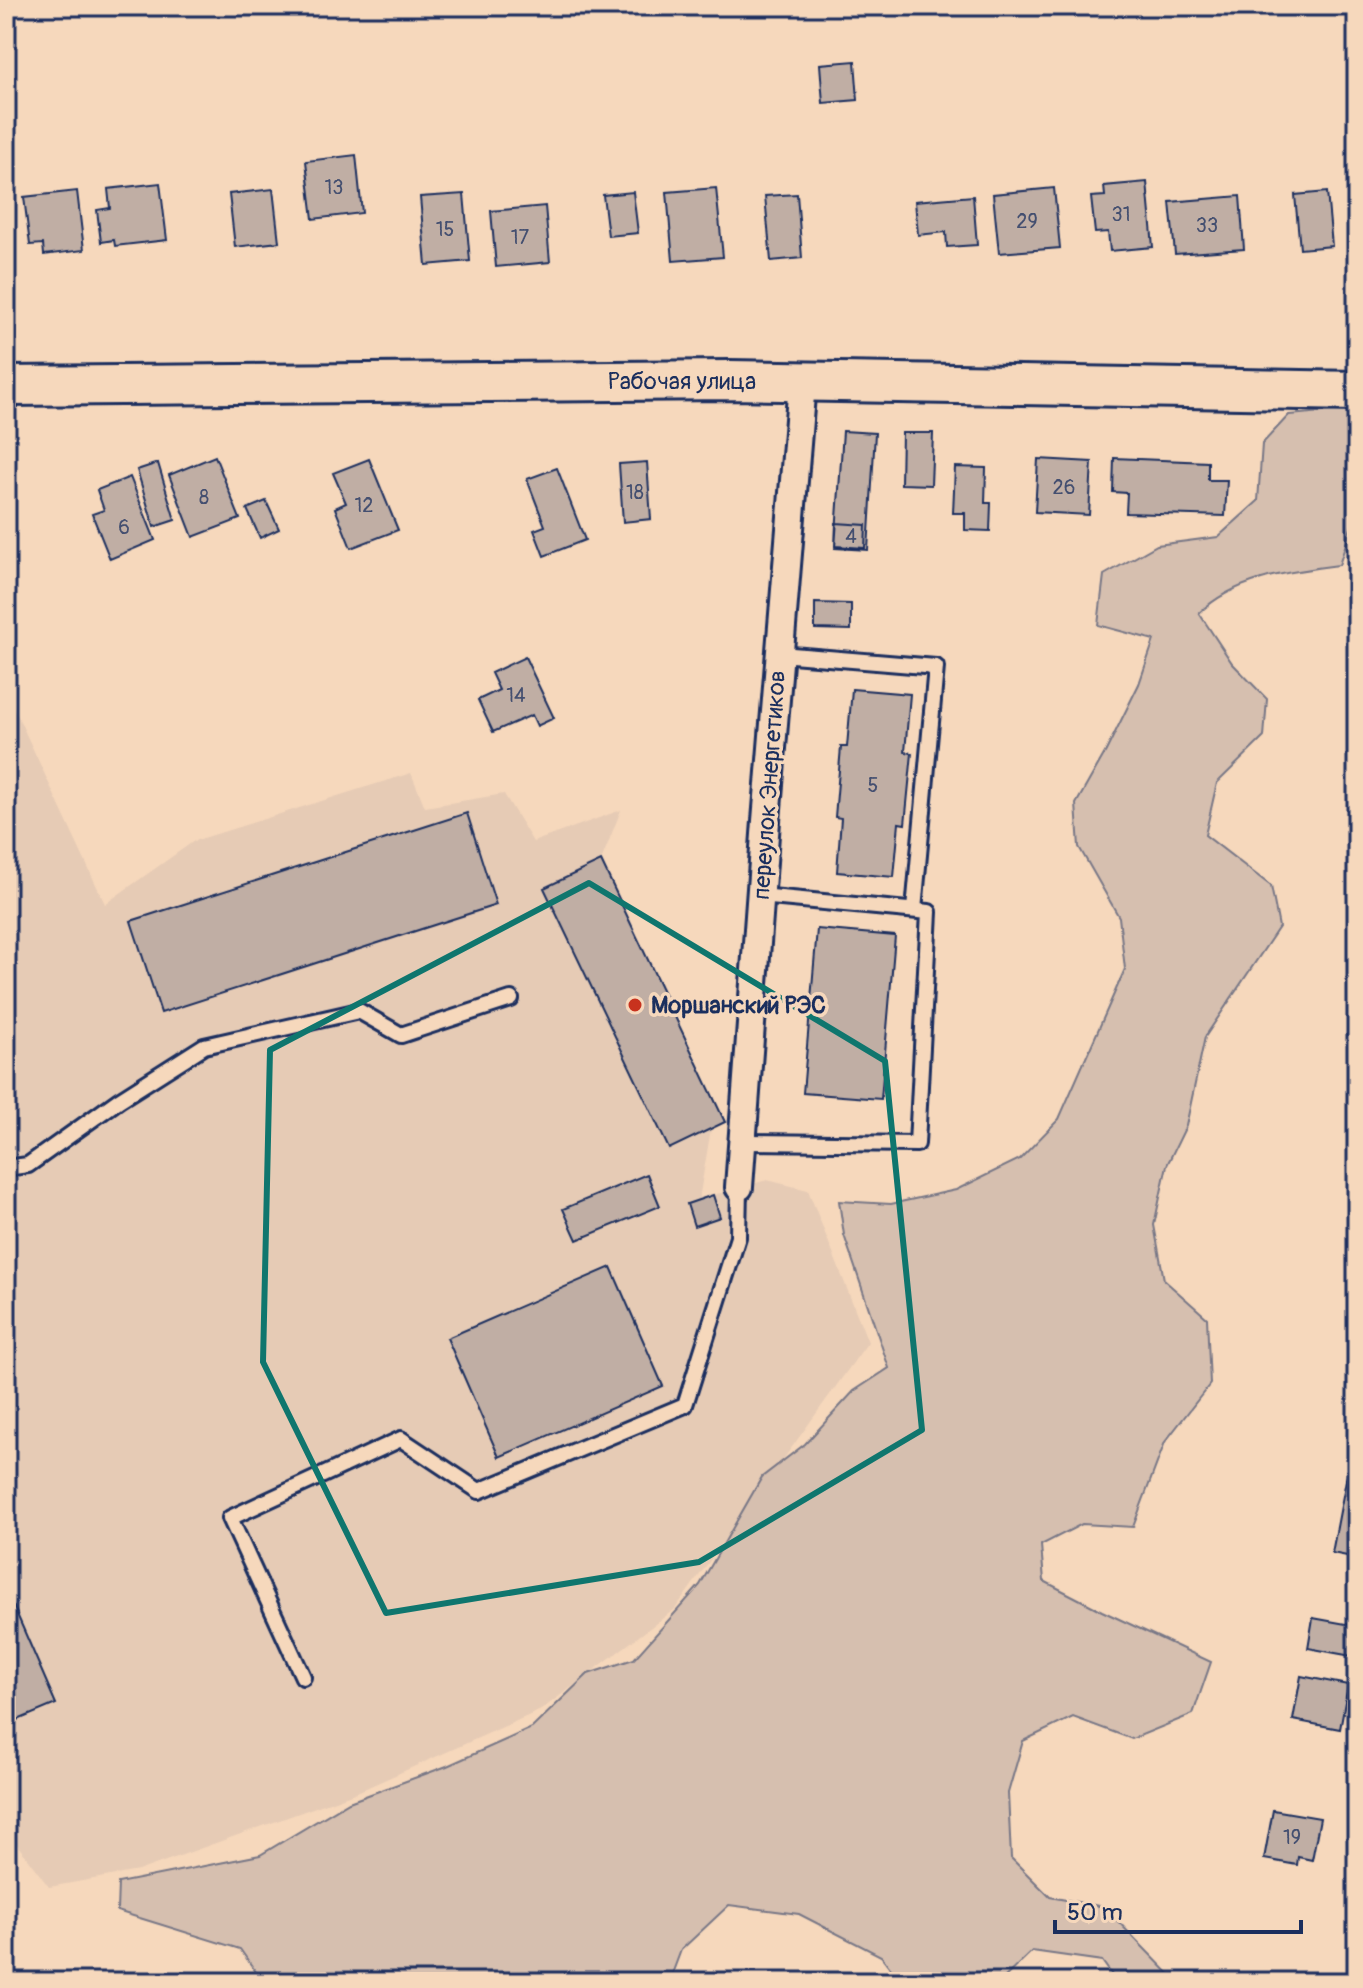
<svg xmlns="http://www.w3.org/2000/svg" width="1363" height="1988" font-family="Pangolin,sans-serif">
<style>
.built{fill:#e6cbb5}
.green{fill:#d6bfaf;stroke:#787786;stroke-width:2}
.building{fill:#c0aea4;stroke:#1b2f5e;stroke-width:2}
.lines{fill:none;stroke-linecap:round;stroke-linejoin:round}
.lane-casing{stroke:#1b2f5e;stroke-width:20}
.street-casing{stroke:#1b2f5e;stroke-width:32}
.secondary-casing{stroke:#1b2f5e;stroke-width:44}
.lane{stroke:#f6d8bc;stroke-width:14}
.street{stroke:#f6d8bc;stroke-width:26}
.secondary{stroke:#f6d8bc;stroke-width:38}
.marked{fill:none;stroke:#0f766e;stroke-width:6;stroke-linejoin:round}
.poi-dot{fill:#c8321e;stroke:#f6d8bc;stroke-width:3}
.labels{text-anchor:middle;stroke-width:7;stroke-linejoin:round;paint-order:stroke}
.number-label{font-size:20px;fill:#444f70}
.street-label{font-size:24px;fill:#1b2f5e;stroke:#f6d8bc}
.poi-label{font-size:24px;font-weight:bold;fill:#1b2f5e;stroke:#f6d8bc;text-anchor:start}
</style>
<rect width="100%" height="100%" fill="#f6d8bc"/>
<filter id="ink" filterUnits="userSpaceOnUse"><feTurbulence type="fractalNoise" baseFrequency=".0125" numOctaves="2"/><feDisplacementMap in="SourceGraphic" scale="16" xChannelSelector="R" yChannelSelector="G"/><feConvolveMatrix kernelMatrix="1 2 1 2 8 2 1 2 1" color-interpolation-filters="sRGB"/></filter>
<g filter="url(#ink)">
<!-- built -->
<path class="built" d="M 6,691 L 105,904 L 194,841 L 411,773 L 425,807 L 504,794 L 533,842 L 621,810 L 601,861 L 725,1122 L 711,1129 L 699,1199 L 767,1180 L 808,1190 L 868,1342 L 675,1609 L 541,1710 L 357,1792 L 138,1871 L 49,1887 L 6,1830 Z"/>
<!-- green -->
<path class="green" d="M 1357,409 L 1357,509 L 1339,565 C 1289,572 1237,577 1199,613 L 1232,663 L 1267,699 L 1264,737 L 1217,783 L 1205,835 L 1271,886 L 1279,927 L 1205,1037 L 1186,1126 L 1167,1165 L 1154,1225 L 1164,1280 L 1207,1318 L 1210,1384 L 1165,1442 L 1133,1527 L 1082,1524 L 1041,1545 L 1044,1581 L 1102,1611 L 1211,1662 L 1193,1714 L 1132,1739 L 1073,1717 L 1023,1741 L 1008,1793 L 1011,1858 L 1050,1897 L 1104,1907 L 1177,1982 L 1117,1982 L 1102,1961 L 1032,1951 L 1000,1982 L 901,1982 L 881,1956 L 799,1914 L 729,1905 L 681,1950 L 669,1982 L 263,1982 L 240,1949 L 117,1911 L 118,1883 L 260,1855 L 349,1802 L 447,1766 L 532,1728 L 588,1674 L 634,1659 L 700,1585 L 762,1477 L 805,1444 L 854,1391 L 889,1368 L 844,1235 L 839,1201 L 891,1204 L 956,1190 L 1020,1159 L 1059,1119 L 1125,969 L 1119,917 L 1079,847 L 1076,804 L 1106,751 L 1139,684 L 1154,640 L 1098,625 L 1104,575 L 1157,545 L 1218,537 L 1258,501 L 1262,444 L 1289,415 Z"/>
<!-- building -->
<path class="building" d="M 855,61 L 858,100 L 823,103 L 820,64 Z
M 356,155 L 362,213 L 313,219 L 306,161 Z
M 1147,182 L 1153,247 L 1110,251 L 1108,232 L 1095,233 L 1091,197 L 1105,196 L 1104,186 Z
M 160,183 L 167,240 L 115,246 L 114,240 L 101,242 L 97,210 L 110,208 L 108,189 Z
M 716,188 L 723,257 L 673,261 L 667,192 Z
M 1054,188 L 1060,248 L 999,253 L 993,194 Z
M 273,189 L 279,242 L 235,247 L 229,194 Z
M 77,191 L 84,250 L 44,255 L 43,244 L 30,245 L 24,197 Z
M 633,192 L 638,233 L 608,236 L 603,195 Z
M 1327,192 L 1332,246 L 1300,249 L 1295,195 Z
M 464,194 L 470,261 L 426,265 L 420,197 Z
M 797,194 L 802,258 L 771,261 L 765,196 Z
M 973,196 L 977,245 L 947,247 L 946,232 L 918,235 L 915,201 Z
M 1240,196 L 1244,249 L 1175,254 L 1170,202 Z
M 545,206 L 550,262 L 496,267 L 491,211 Z
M 843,431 L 875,433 L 868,550 L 835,548 Z
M 902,433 L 933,433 L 931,485 L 901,484 Z
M 215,456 L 240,519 L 193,537 L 169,475 Z
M 1114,458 L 1208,462 L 1208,480 L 1227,480 L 1225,516 L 1126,513 L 1127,493 L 1113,492 Z
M 369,459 L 398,530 L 351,548 L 335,508 L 346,503 L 333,473 Z
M 1038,459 L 1092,462 L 1089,515 L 1035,512 Z
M 647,462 L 651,519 L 623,522 L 619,464 Z
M 158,463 L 175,520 L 154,527 L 137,470 Z
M 955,467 L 986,468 L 985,503 L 991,503 L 990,531 L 965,530 L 965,513 L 953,513 Z
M 557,468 L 585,540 L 544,556 L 534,530 L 545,526 L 527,479 Z
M 130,477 L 155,540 L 110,559 L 92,514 L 104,510 L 97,490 Z
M 266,501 L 279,529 L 260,538 L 247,509 Z
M 836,523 L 866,525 L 865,548 L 835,546 Z
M 815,603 L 851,604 L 851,630 L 815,629 Z
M 525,657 L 554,718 L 537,726 L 532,715 L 493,732 L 478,700 L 499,690 L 491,673 Z
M 852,689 L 910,694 L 905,752 L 912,753 L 905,824 L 899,823 L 894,877 L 837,872 L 841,818 L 835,817 L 841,747 L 847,747 Z
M 467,813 L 496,905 L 161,1013 L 131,921 Z
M 601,861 L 725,1122 L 669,1149 L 544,888 Z
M 817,929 L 895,936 L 881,1099 L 803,1093 Z
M 647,1174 L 660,1206 L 577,1240 L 563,1209 Z
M 713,1195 L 720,1217 L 694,1226 L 687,1204 Z
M 611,1267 L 663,1386 L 499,1457 L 447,1338 Z
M 1357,1427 L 1357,1482 L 1346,1480 Z
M 1346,1480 L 1357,1482 L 1357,1558 L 1332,1553 Z
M 6,1589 L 56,1704 L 6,1725 Z
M 1313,1618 L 1357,1626 L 1357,1657 L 1308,1648 Z
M 1301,1676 L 1348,1685 L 1340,1729 L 1293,1720 Z
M 1273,1810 L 1320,1818 L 1312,1860 L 1298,1857 L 1297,1865 L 1264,1859 Z
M 1260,1977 L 1318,1977 L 1318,1982 L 1260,1982 Z"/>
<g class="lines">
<!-- lane casing -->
<g class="lane-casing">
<path id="lane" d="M 780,654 L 936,667 L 914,910
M 743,1142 L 917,1144 L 929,912 L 760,896
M 6,1168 L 28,1165 L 119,1100 L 204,1046 L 359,1011 L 401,1035 L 511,999
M 303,1677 L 230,1518 L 401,1439 L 479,1491 L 685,1405 L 738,1237 L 739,1187"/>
</g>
<!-- street casing -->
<g class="street-casing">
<path id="street" d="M 739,1187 L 766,821 L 802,383"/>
</g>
<!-- secondary casing -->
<g class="secondary-casing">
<path id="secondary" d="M 6,386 L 730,380 L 1357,391"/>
</g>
<!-- lane -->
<use href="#lane" class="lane"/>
<!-- street -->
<use href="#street" class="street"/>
<!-- secondary -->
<use href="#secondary" class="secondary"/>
</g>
</g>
<!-- marked area -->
<path class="marked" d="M 589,883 L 885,1061 L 922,1430 L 699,1562 L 386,1613 L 263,1362 L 270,1050 Z"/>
<!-- markers -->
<circle class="poi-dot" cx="635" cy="1005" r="8"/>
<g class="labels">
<!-- number labels -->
<g class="number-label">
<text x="334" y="194">13</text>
<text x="1121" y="221">31</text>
<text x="1027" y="228">29</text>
<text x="1207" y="232">33</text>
<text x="445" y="236">15</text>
<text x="520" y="244">17</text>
<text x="1064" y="494">26</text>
<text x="635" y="499">18</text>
<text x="204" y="504">8</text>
<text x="364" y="512">12</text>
<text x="124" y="534">6</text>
<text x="851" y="543">4</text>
<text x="516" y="702">14</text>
<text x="873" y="792">5</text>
<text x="1292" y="1844">19</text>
</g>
<!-- street labels -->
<g class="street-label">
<text x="682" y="389">Рабочая улица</text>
<text transform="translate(769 785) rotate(-86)" y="8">переулок Энергетиков</text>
</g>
<!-- poi labels -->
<g class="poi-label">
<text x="651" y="1013">Моршанский РЭС</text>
</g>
</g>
<!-- margin -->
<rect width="1363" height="1988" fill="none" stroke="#f6d8bc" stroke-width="32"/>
<rect x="16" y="16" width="1331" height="1956" fill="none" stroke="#1b2f5e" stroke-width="3" filter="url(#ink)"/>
<!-- scale -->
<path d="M1055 1920v12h246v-12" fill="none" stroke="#1b2f5e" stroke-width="4"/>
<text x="1067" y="1920" font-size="24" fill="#1b2f5e" stroke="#f6d8bc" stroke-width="6" paint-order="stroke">50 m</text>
</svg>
